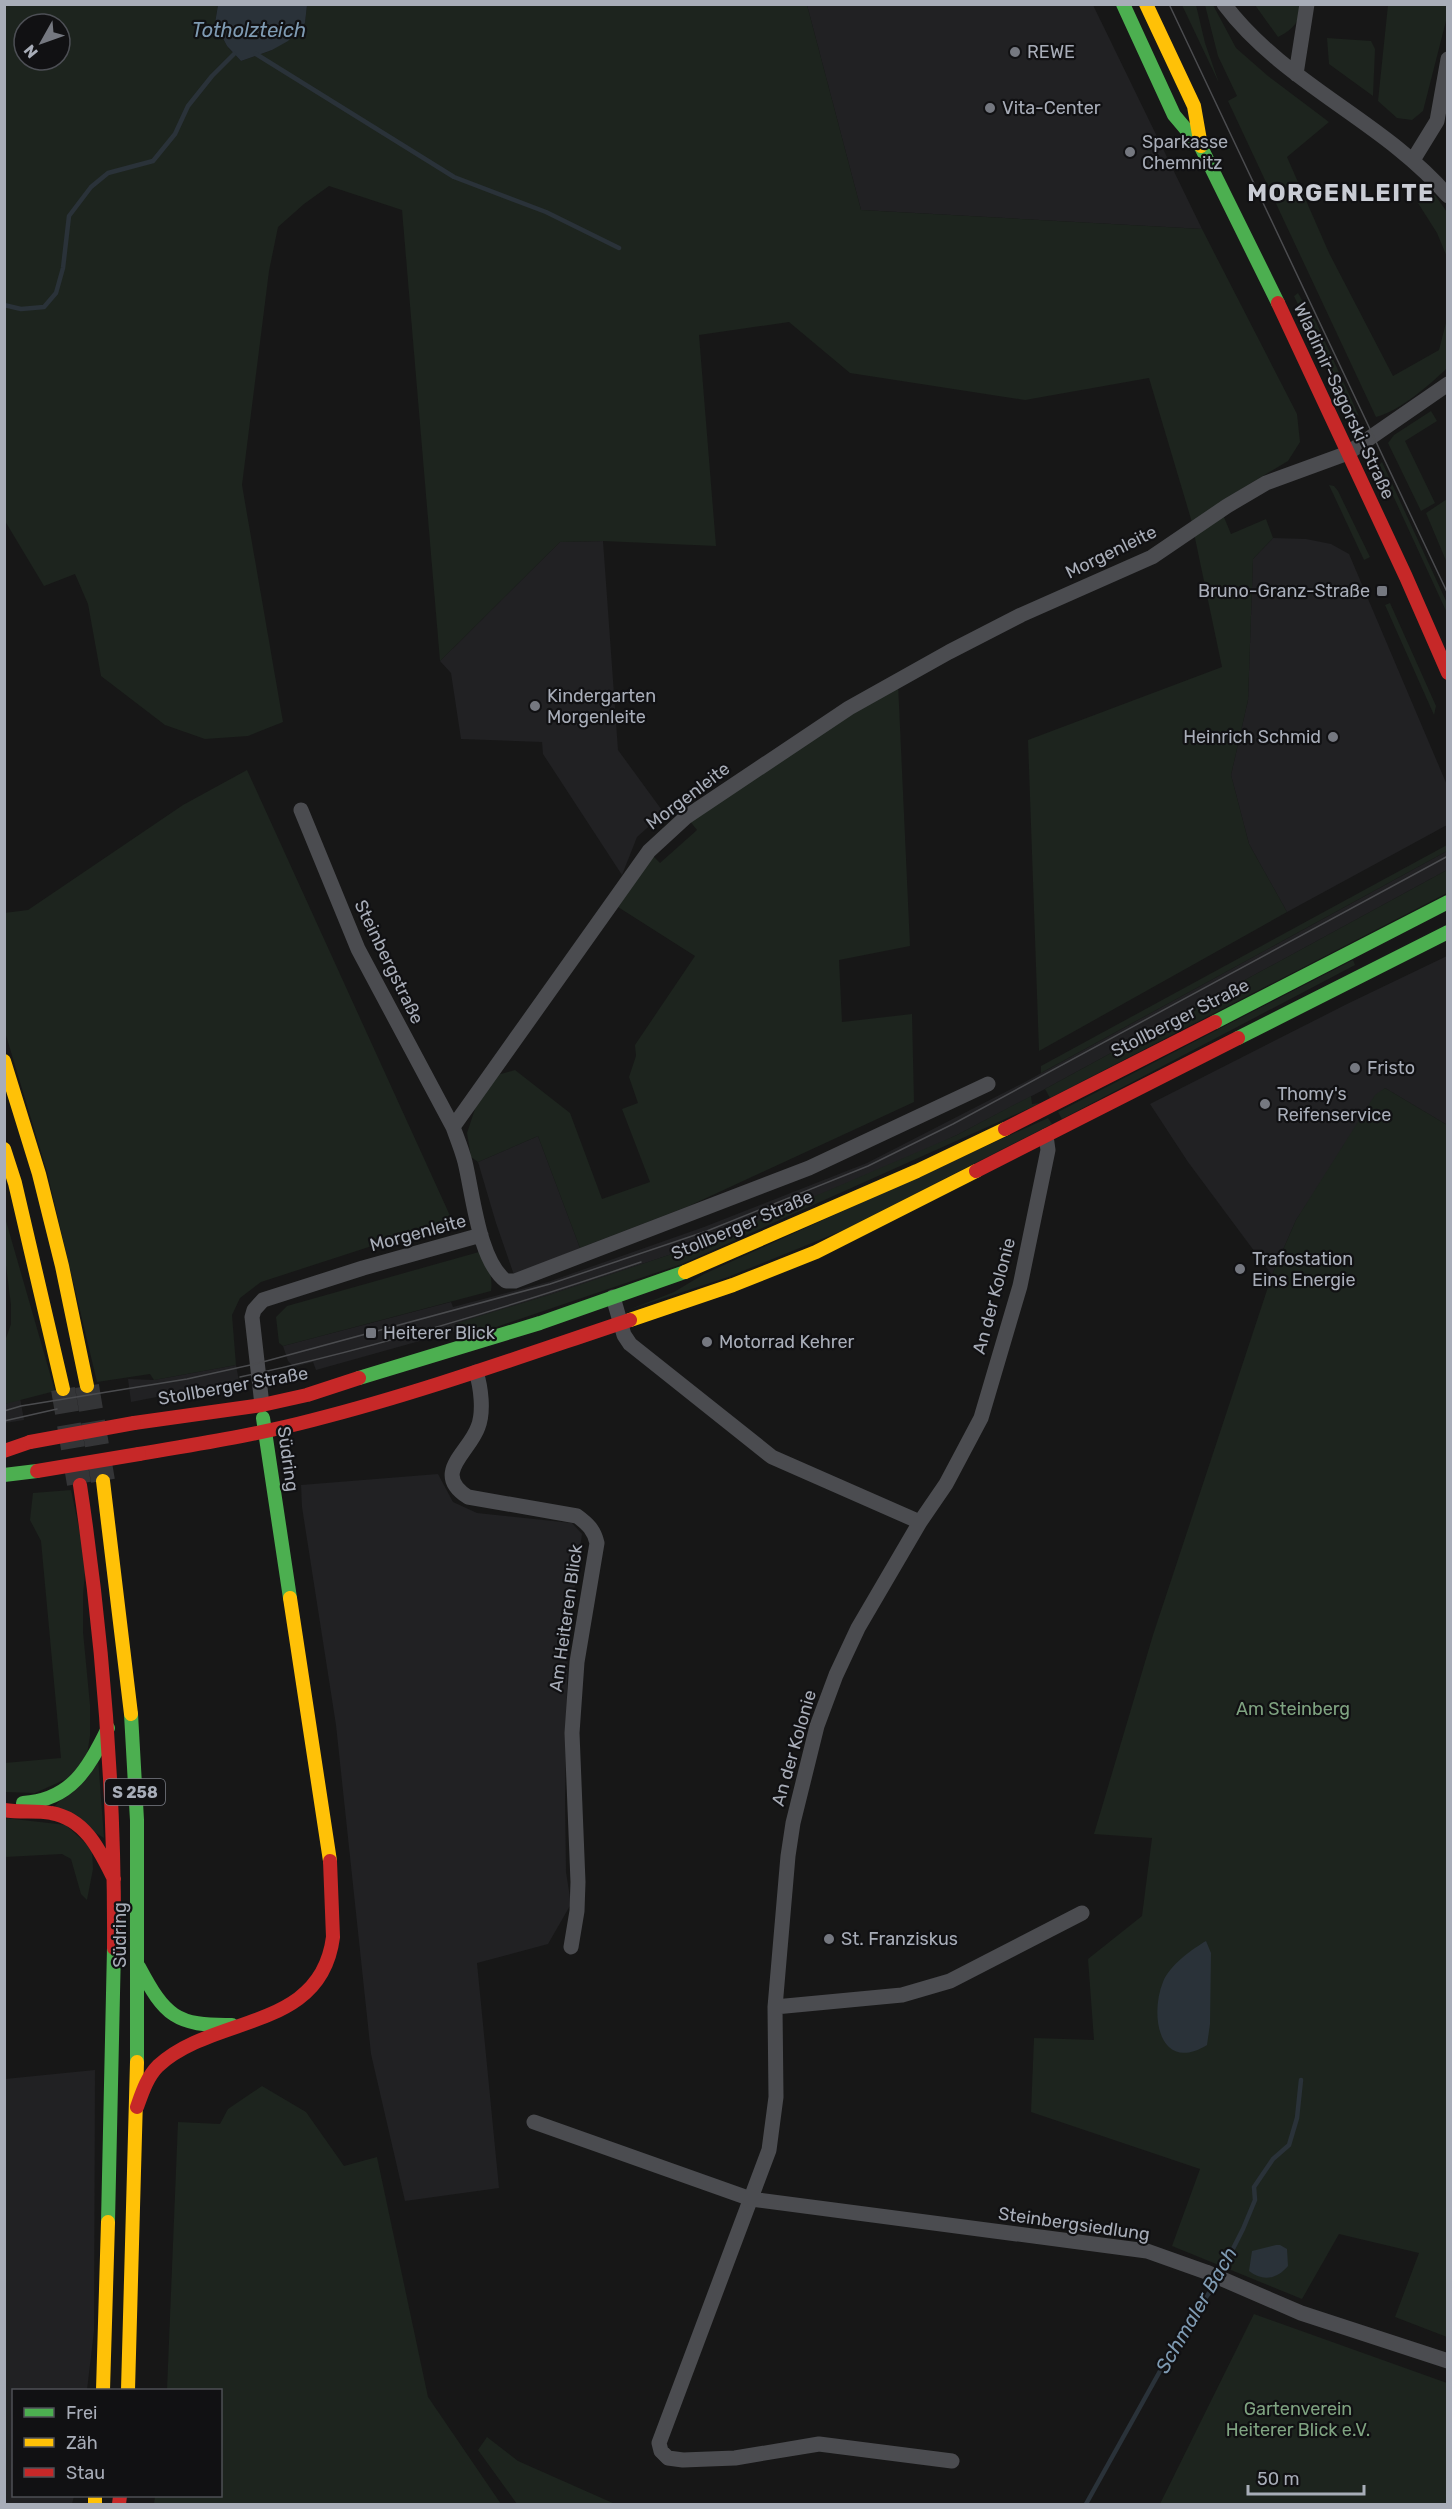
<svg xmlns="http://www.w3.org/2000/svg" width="1452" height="2509" font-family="Rubik,sans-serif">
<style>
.built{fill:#212123}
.green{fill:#1d241e;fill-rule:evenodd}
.water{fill:#2a3239}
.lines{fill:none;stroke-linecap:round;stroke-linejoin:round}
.stream{stroke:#2a3239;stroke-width:4.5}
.primary-tunnel{stroke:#343537;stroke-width:24;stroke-dasharray:24 12;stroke-linecap:butt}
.street{stroke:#4b4c50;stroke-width:15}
.fast{stroke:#4caf50;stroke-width:14}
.slow{stroke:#ffc107;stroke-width:14}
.jam{stroke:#c62828;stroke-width:14}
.tram{stroke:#4b4c4f;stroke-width:1.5}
.jam-bridge{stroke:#c62828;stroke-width:14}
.poi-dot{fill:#757880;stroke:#111113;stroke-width:2}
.labels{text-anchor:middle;stroke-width:4.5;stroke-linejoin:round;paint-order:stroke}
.shield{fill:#111113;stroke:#7b7e86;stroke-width:1.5}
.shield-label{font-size:16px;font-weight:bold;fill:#a8adb8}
.poi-label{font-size:18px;fill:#a8adb8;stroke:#111113;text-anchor:start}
.street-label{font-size:18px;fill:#a8adb8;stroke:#111113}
.park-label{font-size:18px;fill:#7fa381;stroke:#111113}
.water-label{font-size:20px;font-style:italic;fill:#7f9bb3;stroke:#111113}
.district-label{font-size:24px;font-weight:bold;letter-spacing:1.5px;fill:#c9ccd4;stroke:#111113}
</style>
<rect width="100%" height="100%" fill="#171717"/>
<!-- built -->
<path class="built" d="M 807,5 L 1093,5 L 1202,229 L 861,210 Z
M 1273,538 L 1306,539 L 1331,544 L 1349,554 L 1447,785 L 1447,825 L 1287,912 L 1249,844 L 1231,775 L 1248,700 L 1253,559 Z
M 603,541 L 618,750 L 664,813 L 637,837 L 622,875 L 543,754 L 542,742 L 461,739 L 451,673 L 440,661 L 560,542 Z
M 1447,851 L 1447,870 L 1045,1089 L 957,1135 L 873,1175 L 711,1241 L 552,1294 L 458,1323 L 459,1330 L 316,1370 L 313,1362 L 294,1367 L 288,1361 L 283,1346 L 451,1302 L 453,1307 L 548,1282 L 704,1227 L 867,1163 L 1025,1082 Z
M 1447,956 L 1447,1125 L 1385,1088 L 1296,1220 L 1272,1275 L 1188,1162 L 1150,1104 L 1347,1004 Z
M 538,1136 L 580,1248 L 514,1275 L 496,1223 L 478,1162 Z
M 236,1365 L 239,1381 L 131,1402 L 128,1379 L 154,1380 Z
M 20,1398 L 24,1420 L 5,1423 L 5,1404 Z
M 438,1474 L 453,1502 L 477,1513 L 572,1523 L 582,1534 L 568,1636 L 565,1798 L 566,1872 L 571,1904 L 548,1944 L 477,1963 L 499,2188 L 405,2201 L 371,2054 L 336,1725 L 302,1507 L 301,1485 Z
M 95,2070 L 94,2331 L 87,2390 L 14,2390 L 14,2496 L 74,2496 L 72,2504 L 5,2504 L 5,2079 Z"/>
<!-- green -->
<path class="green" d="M 5,5 L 218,5 L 215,23 L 227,46 L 241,61 L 272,50 L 305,23 L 307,5 L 807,5 L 861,210 L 1202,229 L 1297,414 L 1300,442 L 1288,461 L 1218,503 L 1231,534 L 1266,519 L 1273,538 L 1253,559 L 1248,700 L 1231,775 L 1249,844 L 1287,912 L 1039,1051 L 1028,740 L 1222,667 L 1191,519 L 1149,378 L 1025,400 L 850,373 L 789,322 L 699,335 L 716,546 L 603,541 L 560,542 L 440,661 L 402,210 L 329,186 L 304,204 L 278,227 L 269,271 L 242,485 L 283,722 L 248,736 L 205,739 L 165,725 L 101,676 L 88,604 L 75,574 L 44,586 L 5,521 ZM 24,24 L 60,24 L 60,60 L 24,60 Z
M 1182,5 L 1196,5 L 1205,43 L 1219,83 Z
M 1205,5 L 1213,5 L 1236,48 L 1268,76 L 1329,122 L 1287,157 L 1329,253 L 1393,376 L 1439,350 L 1447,319 L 1447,368 C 1431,384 1398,412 1376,417 L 1228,101 L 1237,96 L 1218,56 Z
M 1255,5 L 1302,5 C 1300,21 1293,30 1278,37 Z
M 1388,5 L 1447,5 L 1447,17 L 1423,111 L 1412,120 L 1397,118 L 1378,101 Z
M 1327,38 L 1371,41 L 1375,49 L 1373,96 L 1329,64 Z
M 1435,195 L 1447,212 L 1447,257 L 1437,233 L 1418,203 Z
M 1298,293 L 1308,311 L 1311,311 L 1359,416 L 1352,412 L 1343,400 L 1294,296 Z
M 1431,411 L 1437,421 L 1405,441 L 1435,503 L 1421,511 L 1388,443 L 1394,435 Z
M 1382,462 L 1447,603 L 1447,613 L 1379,465 Z
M 1329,485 L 1334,486 L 1338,491 L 1370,557 L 1364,560 Z
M 1447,499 L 1447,563 L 1426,513 Z
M 1390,603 L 1436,706 L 1434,715 L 1385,605 Z
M 898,683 L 910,946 L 839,960 L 842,1022 L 912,1014 L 914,1102 L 689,1206 L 580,1248 L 538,1136 L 478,1162 L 471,1157 L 467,1133 L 477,1103 L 497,1075 L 515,1070 L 570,1113 L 602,1199 L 650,1182 L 622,1109 L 638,1103 L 629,1077 L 636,1056 L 635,1045 L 695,956 L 618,907 L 652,855 L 660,863 L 697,830 L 689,820 Z
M 247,770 L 452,1220 L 261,1282 L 240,1298 L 232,1315 L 236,1365 L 154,1380 L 150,1374 L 97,1382 L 47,1172 L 5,1032 L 4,913 L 28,910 L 183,805 Z
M 1447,845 L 1447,851 L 1041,1073 L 1041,1066 Z
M 1447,870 L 1447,893 L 1050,1098 L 1045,1089 Z
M 1353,960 L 1355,965 L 1062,1119 L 1058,1112 Z
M 1385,1088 L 1447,1125 L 1447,2337 L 1395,2317 L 1419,2253 L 1339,2234 L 1302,2299 L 1172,2246 L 1200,2169 L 1031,2112 L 1034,2038 L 1094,2040 L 1088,1959 L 1142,1916 L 1152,1838 L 1094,1834 L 1153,1635 L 1272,1275 L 1296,1220 L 1375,1095 Z
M 1031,1096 L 1032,1104 L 1041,1103 L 682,1264 L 461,1339 L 457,1323 L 552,1294 L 711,1241 L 957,1135 Z
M 1048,1118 L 1052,1124 L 844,1230 L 728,1277 L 628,1310 L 674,1292 L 704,1274 Z
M 4,1214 L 55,1391 L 5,1404 L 5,1341 L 11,1324 L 11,1305 L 5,1258 Z
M 479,1252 C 488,1260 493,1278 491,1291 L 283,1346 L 279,1343 L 276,1317 L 287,1306 Z
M 71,1490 L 86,1561 L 83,1595 L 83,1632 L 90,1705 L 90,1736 L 86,1761 L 73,1776 L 35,1793 L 5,1792 L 4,1763 L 61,1758 L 41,1541 L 30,1520 L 33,1493 Z
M 98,1758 L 104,1838 L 54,1807 Z
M 5,1818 L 66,1825 L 92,1849 L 93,1869 L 87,1900 L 81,1894 L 71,1859 L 62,1854 L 5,1857 Z
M 262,2086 L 306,2112 L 344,2166 L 377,2157 L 428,2397 L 501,2504 L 154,2504 L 155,2496 L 220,2496 L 220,2390 L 167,2390 L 178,2122 L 220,2124 L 228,2109 Z
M 1254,2314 L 1447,2383 L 1447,2504 L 1160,2504 Z
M 487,2437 L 518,2461 L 615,2504 L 517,2504 L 478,2450 Z"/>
<!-- water -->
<path class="water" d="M 218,5 L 307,5 L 305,23 L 288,41 L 272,50 L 241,61 L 227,46 L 215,23 Z
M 1206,1941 L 1211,1953 L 1210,2024 L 1207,2045 C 1160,2074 1149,2016 1163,1982 C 1169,1966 1192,1949 1206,1941 Z
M 1276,2245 L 1280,2245 L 1287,2249 L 1288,2266 C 1277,2279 1263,2282 1249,2271 L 1252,2251 Z"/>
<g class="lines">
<!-- stream -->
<path class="stream" d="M 256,54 L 454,177 L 546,212 L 619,248
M 4,305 L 21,309 L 44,307 L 56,293 L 63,268 L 69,216 L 91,187 L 108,173 L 153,161 L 175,134 L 188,106 L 212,76 L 234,54
M 1086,2504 L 1189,2319 L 1213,2288 L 1243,2229 L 1255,2200 L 1254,2187 L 1273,2159 L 1289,2145 L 1297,2118 L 1301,2080"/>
<!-- primary-tunnel -->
<path class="primary-tunnel" d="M 87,1386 L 103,1481
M 63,1389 L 79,1484"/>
<!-- street -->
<path class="street" d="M 1224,4 C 1284,84 1384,121 1448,196
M 1296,74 L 1307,4
M 1413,160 L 1437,121 L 1448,59
M 301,810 L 358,949 L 453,1127
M 988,1084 L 809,1168 L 515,1281 L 506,1281 C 479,1261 473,1195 465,1162 C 462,1150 457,1138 453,1127 L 649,851 L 686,817 L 849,708 L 949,652 L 1021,615 L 1152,557 L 1227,506 L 1266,483 L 1348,453 L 1448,384
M 613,1297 L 624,1335 L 630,1344 L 772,1457 L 920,1522 L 946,1484 L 981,1418 L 1020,1286 L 1048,1150 L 1046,1136
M 476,1372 C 481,1387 484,1412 478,1427 C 469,1453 431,1473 468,1497 L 577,1516 C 588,1524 594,1530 597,1543 L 577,1662 L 572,1733 L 578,1882 L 577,1911 L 571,1947
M 262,1405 L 252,1317 L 254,1310 L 263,1300 L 363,1268 L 481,1235
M 920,1522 L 858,1628 L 836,1675 L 817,1726 L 793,1823 L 788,1856 L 775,2007 L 776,2097 L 769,2150 L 659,2443 L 661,2451 L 668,2458 L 683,2460 L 735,2458 L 819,2444 L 952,2461
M 775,2007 L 902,1995 L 950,1981 L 1082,1913
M 534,2122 L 751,2199 L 1147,2251 L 1206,2272 L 1301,2313 L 1448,2361"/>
<!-- fast -->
<path class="fast" d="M 1123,4 L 1174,115 L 1201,147 L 1278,303
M 1215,1022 L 1448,902
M 1238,1038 L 1448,932
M 359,1378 L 540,1323 L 685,1272
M 263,1418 L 290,1598
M 4,1475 L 37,1471
M 131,1714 L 137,1820 L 137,2062
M 23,1803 C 71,1800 89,1768 108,1728
M 139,1967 C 165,2016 176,2026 232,2025
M 108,2222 L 114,1948"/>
<!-- slow -->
<path class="slow" d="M 1146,4 L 1194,106 L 1201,146
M 4,1061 L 39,1174 L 62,1266 L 87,1386
M 4,1149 L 15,1183 L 63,1389
M 685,1272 L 917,1171 L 1005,1129
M 630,1320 L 733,1285 L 816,1252 L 976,1171
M 103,1481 L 131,1714
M 290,1598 L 330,1861
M 103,2390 L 108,2222
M 128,2390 L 137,2062
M 95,2496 L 95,2504"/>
<!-- jam -->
<path class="jam" d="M 1278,303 L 1406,577 L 1448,673
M 1005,1129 L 1215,1022
M 976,1171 L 1238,1038
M 134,1423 L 262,1405 L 307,1395 L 359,1378
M 4,1451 L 30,1442
M 139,1454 C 197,1444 256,1435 313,1420 C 420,1393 525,1355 630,1320
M 80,1485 C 103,1638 115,1793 114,1948
M 4,1810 C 20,1813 36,1810 51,1813 C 86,1819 100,1851 114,1879
M 137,2107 C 142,2093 147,2077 158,2066 C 214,2014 321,2032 333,1937 L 330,1861
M 119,2504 L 120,2496"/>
<!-- tram -->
<path class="tram" d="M 1169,4 L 1448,594
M 240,1377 C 376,1348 510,1307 641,1262
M 4,1411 L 21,1406 L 187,1379 L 259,1363 L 550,1284 L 707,1231 L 868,1166 L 953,1124 L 1448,856
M 4,1421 L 57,1409"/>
<!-- jam-bridge -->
<path class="jam-bridge" d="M 30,1442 L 134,1423
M 37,1471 L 139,1454"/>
</g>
<!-- markers -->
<g class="poi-dot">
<circle cx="1015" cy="52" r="6"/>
<circle cx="990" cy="108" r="6"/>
<circle cx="1130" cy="152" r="6"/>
<rect x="1376" y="585" width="12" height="12" rx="3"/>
<circle cx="535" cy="706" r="6"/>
<circle cx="1333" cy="737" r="6"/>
<circle cx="1355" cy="1068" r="6"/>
<circle cx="1265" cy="1104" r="6"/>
<circle cx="1240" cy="1269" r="6"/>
<rect x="365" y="1327" width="12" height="12" rx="3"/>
<circle cx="707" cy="1342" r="6"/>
<circle cx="829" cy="1939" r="6"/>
</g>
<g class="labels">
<!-- shield labels -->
<rect class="shield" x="105" y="1779" width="60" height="26" rx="4.5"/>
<g class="shield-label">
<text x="135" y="1798">S 258</text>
</g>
<!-- poi labels -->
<g class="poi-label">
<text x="1027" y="58">REWE</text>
<text x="1002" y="114">Vita-Center</text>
<text x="1142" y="148">Sparkasse<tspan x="1142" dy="21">Chemnitz</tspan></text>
<text x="1370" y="597" text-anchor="end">Bruno-Granz-Straße</text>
<text x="547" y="702">Kindergarten<tspan x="547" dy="21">Morgenleite</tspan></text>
<text x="1321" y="743" text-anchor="end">Heinrich Schmid</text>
<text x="1367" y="1074">Fristo</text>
<text x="1277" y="1100">Thomy's<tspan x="1277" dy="21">Reifenservice</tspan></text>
<text x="1252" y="1265">Trafostation<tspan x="1252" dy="21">Eins Energie</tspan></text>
<text x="383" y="1339">Heiterer Blick</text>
<text x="719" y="1348">Motorrad Kehrer</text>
<text x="841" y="1945">St. Franziskus</text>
</g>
<!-- street labels -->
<g class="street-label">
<text transform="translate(1344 401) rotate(65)" y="6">Wladimir-Sagorski-Straße</text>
<text transform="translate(1111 552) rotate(-26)" y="6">Morgenleite</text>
<text transform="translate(688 796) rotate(-37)" y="6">Morgenleite</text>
<text transform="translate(389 962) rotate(64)" y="6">Steinbergstraße</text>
<text transform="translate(1180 1018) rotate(-27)" y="6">Stollberger Straße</text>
<text transform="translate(742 1225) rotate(-23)" y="6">Stollberger Straße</text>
<text transform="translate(418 1233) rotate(-15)" y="6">Morgenleite</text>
<text transform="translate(994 1296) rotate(-75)" y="6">An der Kolonie</text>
<text transform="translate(233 1386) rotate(-10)" y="6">Stollberger Straße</text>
<text transform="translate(288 1459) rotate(82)" y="6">Südring</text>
<text transform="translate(566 1618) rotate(-82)" y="6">Am Heiteren Blick</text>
<text transform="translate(794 1748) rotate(-74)" y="6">An der Kolonie</text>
<text transform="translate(120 1935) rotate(-90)" y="6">Südring</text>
<text transform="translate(1074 2224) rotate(8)" y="6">Steinbergsiedlung</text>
</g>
<!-- park labels -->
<g class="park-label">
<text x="1293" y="1715">Am Steinberg</text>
<text x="1298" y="2415">Gartenverein<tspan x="1298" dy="21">Heiterer Blick e.V.</tspan></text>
</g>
<!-- water labels -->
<g class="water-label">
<text x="249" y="37">Totholzteich</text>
<text transform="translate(1196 2310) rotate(-60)" y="7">Schmaler Bach</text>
</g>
<!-- district labels -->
<g class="district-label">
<text x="1341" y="201">MORGENLEITE</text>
</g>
</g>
<!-- border -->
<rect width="1452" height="2509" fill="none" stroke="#a8adb8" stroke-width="12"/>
<!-- legend -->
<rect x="12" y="2389" width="210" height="108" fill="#111113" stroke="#4d4f55" stroke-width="1.5"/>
<rect x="24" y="2408" width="30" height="9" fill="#4caf50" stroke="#4d4f55" stroke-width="1.5"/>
<text x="66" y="2419" font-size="18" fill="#a8adb8">Frei</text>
<rect x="24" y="2438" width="30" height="9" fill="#ffc107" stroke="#4d4f55" stroke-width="1.5"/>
<text x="66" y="2449" font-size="18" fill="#a8adb8">Zäh</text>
<rect x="24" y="2468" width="30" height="9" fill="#c62828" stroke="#4d4f55" stroke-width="1.5"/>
<text x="66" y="2479" font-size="18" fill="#a8adb8">Stau</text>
<!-- north arrow -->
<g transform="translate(42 42) rotate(230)"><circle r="28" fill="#111113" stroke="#4d4f55" stroke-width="1.5"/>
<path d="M0-4.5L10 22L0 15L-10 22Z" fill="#757880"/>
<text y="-9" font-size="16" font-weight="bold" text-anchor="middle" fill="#a8adb8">N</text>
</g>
<!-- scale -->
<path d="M1248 2485v9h116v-9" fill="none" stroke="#a8adb8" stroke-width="3"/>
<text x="1257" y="2485" font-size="18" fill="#a8adb8" stroke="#111113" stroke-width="4.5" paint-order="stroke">50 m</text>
</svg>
